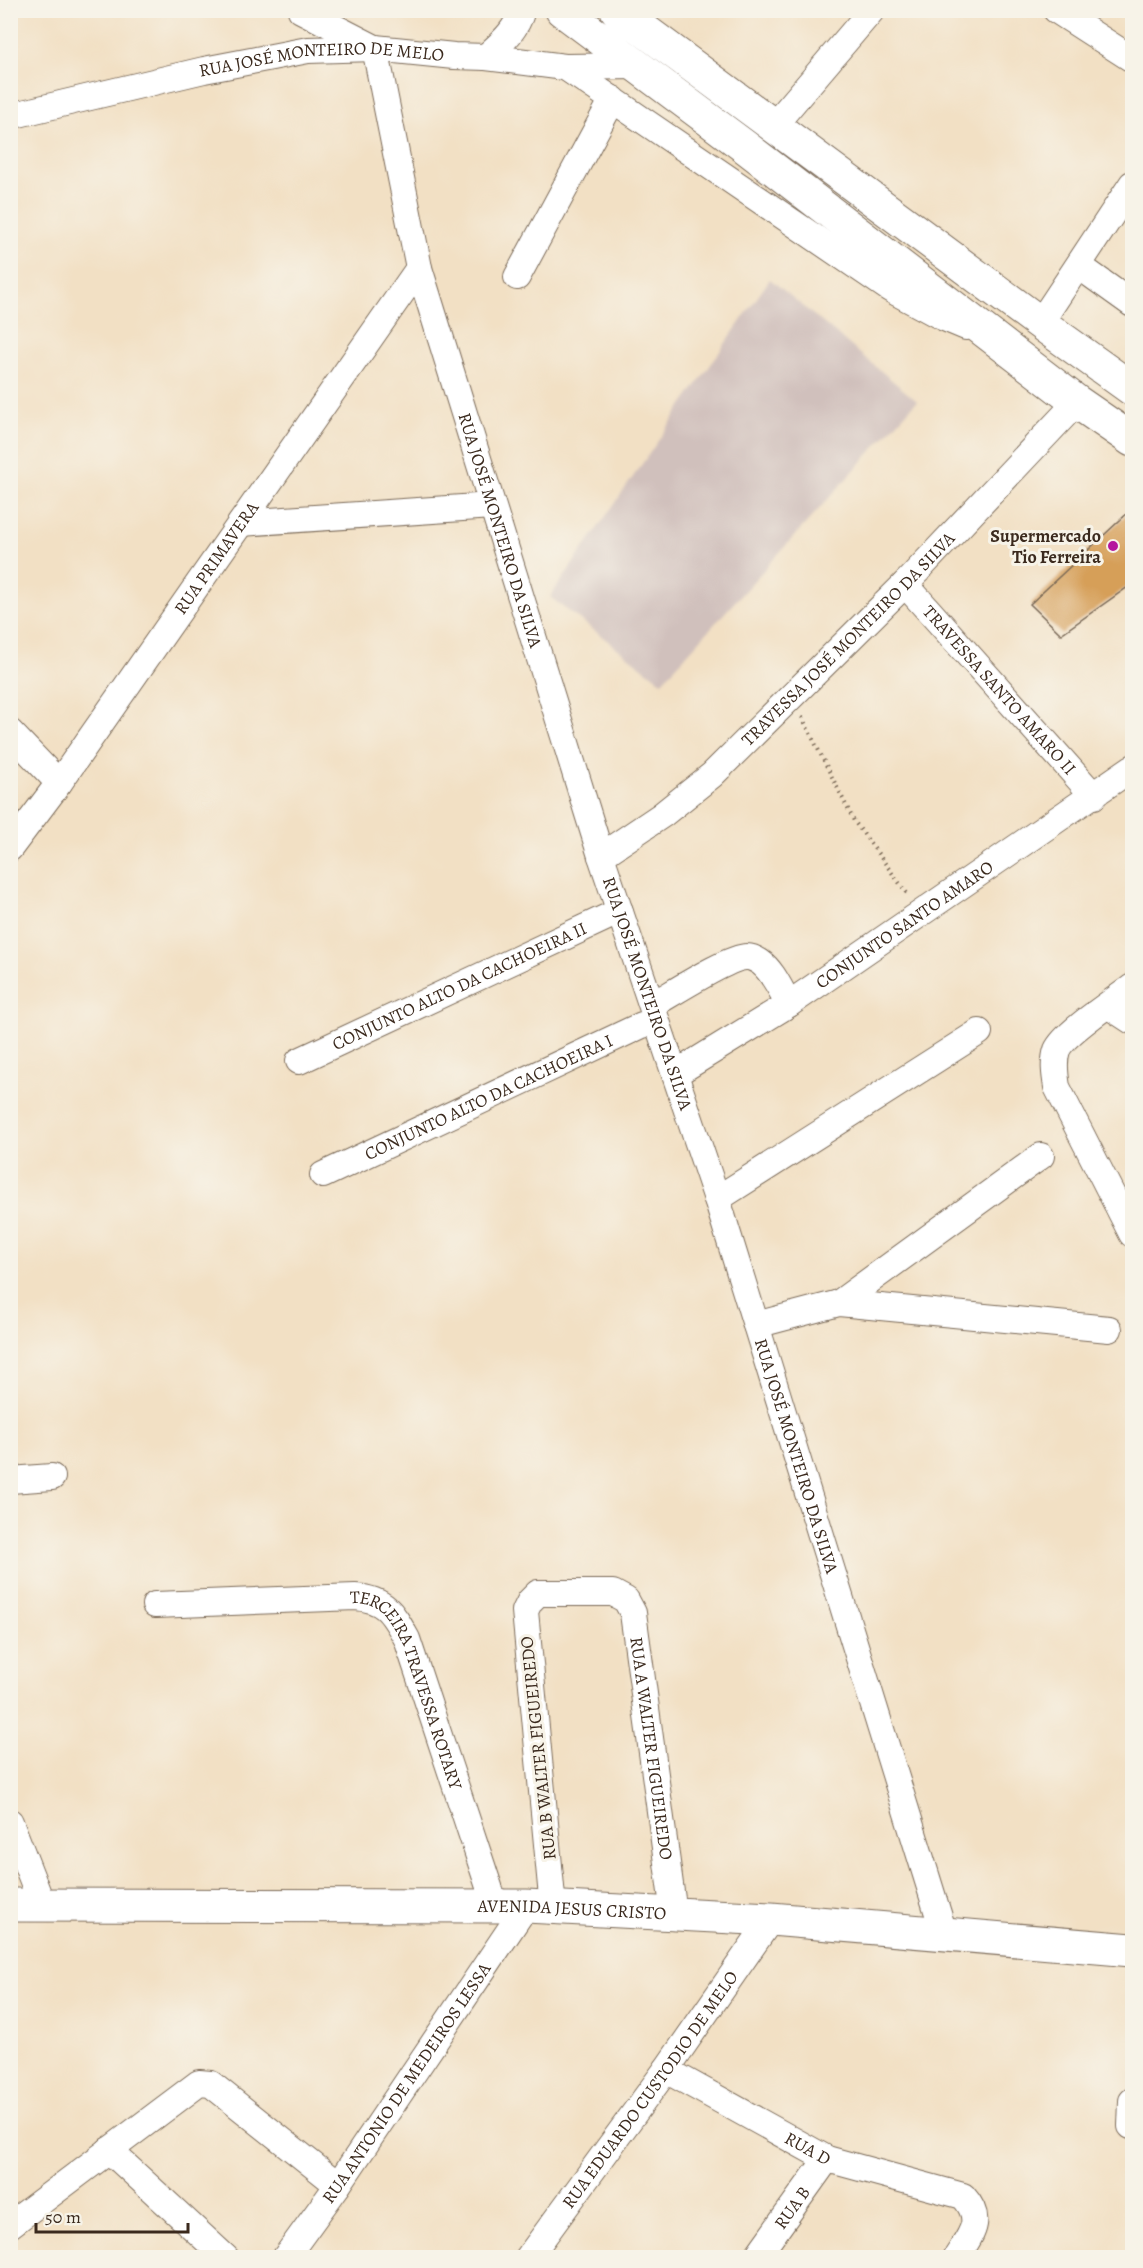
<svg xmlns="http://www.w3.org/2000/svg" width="1143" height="2268" font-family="Alegreya,serif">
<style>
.industrial{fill:#d0c0bc}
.building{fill:#d69f59}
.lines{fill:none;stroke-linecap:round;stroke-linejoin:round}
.minor-casing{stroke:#7b6a58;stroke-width:28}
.major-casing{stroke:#7b6a58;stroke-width:35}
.highway-casing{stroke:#7b6a58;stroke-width:35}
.path{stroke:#7b6a58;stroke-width:4;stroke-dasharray:1.5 4.5;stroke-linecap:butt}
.minor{stroke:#fff;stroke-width:26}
.major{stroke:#fff;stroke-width:33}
.highway{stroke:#fff;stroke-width:33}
.poi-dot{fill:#b5179e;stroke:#f7f3e8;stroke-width:2}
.labels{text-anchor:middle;stroke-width:6;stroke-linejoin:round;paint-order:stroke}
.street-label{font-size:18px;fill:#3b2a1e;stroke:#f7f3e8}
.poi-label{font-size:18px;font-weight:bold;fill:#3b2a1e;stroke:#f7f3e8;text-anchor:end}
</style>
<rect width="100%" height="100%" fill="#f7f3e8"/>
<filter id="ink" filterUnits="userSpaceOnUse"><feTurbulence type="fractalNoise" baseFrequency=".0167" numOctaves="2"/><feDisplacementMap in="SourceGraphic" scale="12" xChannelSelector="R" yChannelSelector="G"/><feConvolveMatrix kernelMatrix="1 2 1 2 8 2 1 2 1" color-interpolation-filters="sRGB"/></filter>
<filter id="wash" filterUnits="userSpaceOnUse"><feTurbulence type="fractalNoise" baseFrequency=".008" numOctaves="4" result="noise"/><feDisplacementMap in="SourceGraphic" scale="24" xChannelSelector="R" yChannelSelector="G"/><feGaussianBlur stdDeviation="1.35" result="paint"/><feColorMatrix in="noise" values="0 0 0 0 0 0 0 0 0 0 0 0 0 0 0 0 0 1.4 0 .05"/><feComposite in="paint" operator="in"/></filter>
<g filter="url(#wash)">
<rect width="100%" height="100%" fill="#f2e0c4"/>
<!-- industrial -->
<path class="industrial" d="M 770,279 L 917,401 L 662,682 L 550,597 Z"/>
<g id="blocks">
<!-- building -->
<path class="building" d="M 1132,509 L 1132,584 L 1061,634 L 1030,604 Z"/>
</g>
</g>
<g filter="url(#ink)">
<use href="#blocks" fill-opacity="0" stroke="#7b6a58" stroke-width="1.5"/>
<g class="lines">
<!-- minor casing -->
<g class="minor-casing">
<g id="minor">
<path id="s1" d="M 301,10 L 375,48 L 419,268 L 601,856 L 717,1199 L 944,1933"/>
<path d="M 1056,10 L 1132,59"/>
<path d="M 486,57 C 502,42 516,31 522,10"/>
<path d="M 565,67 L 890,289 L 942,317 L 966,327"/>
<path id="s2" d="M 10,116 L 204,70 L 308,50 L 375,48 L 454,56 L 486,57 L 565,67 L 638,66"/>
<path d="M 774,125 L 872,10"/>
<path d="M 1079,266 L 1132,304"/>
<path d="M 517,277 L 613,99"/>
<path d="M 1040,323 L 1132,184"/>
<path d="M 241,523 L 492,506"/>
<path id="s3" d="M 905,584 L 1094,796"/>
<path d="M 10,732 L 59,783"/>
<path id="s4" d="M 10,848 L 59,783 L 419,268"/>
<path id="s5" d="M 601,856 L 662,815 L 712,775 L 905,584 L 1077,402"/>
<path d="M 1132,987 C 1115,1000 1064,1033 1057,1050 C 1053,1062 1055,1075 1057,1087 L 1132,1234"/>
<path d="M 652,1005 C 670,995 730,956 747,957 C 751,957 757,960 760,962 C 773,971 781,991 789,1004"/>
<path d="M 1109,1006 L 1132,1021"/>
<path id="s6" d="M 299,1061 L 620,911"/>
<path id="s7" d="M 675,1074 L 789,1004 L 1132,768"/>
<path id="s8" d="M 323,1175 L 642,1025 L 657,1022"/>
<path d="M 717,1199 L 979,1032"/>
<path d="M 839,1303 L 1041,1156"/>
<path d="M 756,1325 L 839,1303 L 1109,1329"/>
<path d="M 10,1480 L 52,1477"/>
<path id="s9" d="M 155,1605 L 355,1597 C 386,1599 393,1614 407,1639 L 495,1905"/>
<path d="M 10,1822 L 42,1904"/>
<path id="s10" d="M 553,1908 L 525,1611 L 530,1601 L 538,1593 L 613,1593 L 626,1600 L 633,1613 L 674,1914"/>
<path id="s11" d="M 666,2070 L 827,2159 L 963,2196 C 985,2220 971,2234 956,2258"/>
<path d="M 1131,2126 L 1132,2101"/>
<path d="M 109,2150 L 226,2258"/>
<path d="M 10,2225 L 199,2083 L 211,2084 L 338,2185"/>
<path id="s12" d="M 285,2258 L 338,2185 L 526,1906"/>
<path id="s13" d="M 528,2258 L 666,2070 L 771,1919"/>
<path id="s14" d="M 756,2258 L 827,2159"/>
</g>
</g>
<!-- major casing -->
<g class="major-casing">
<g id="major">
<path id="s15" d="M 10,1905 L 526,1906 L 771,1919 L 1132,1950"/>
</g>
</g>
<!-- highway casing -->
<g class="highway-casing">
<path id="highway" d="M 562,10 L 744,146 L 1077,402 L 1132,440
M 617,10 L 1040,323 L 1132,389"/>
</g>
<!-- path -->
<path class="path" d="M 802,717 L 854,821 L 909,896"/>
<!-- minor -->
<use href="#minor" class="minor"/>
<!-- major -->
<use href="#major" class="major"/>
<!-- highway -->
<use href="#highway" class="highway"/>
</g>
</g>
<!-- markers -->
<circle class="poi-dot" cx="1113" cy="546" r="6"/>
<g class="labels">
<!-- street labels -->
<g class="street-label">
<text dy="6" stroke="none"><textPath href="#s2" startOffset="318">RUA JOSÉ MONTEIRO DE MELO</textPath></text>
<text dy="6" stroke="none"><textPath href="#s1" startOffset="582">RUA JOSÉ MONTEIRO DA SILVA</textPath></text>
<text dy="6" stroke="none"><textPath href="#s4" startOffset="356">RUA PRIMAVERA</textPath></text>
<text dy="6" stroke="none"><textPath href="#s5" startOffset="330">TRAVESSA JOSÉ MONTEIRO DA SILVA</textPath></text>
<text dy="6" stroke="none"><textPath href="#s3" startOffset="142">TRAVESSA SANTO AMARO II</textPath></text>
<text dy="6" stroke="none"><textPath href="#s7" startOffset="274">CONJUNTO SANTO AMARO</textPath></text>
<text dy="6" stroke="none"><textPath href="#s6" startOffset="177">CONJUNTO ALTO DA CACHOEIRA II</textPath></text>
<text dy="6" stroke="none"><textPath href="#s1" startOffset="1068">RUA JOSÉ MONTEIRO DA SILVA</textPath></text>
<text dy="6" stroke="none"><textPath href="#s8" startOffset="183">CONJUNTO ALTO DA CACHOEIRA I</textPath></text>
<text dy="6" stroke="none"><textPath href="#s1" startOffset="1554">RUA JOSÉ MONTEIRO DA SILVA</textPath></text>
<text dy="6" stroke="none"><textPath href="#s9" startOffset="312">TERCEIRA TRAVESSA ROTARY</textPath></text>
<text transform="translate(538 1748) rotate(-96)" y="6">RUA B WALTER FIGUEIREDO</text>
<text dy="6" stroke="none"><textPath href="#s10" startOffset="562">RUA A WALTER FIGUEIREDO</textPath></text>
<text dy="6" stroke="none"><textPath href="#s15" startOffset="562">AVENIDA JESUS CRISTO</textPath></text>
<text dy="6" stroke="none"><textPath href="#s12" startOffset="213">RUA ANTONIO DE MEDEIROS LESSA</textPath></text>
<text dy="6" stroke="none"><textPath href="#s13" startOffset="208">RUA EDUARDO CUSTODIO DE MELO</textPath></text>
<text dy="6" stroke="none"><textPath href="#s11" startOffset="162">RUA D</textPath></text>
<text dy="6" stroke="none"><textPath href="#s14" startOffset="62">RUA B</textPath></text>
</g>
<!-- poi labels -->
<g class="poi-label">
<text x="1101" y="542">Supermercado<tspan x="1101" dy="21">Tio Ferreira</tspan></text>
</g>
</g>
<!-- margin -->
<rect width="1143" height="2268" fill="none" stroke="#f7f3e8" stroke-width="36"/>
<!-- scale -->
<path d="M36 2223v9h152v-9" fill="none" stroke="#3b2a1e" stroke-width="3"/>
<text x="45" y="2223" font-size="18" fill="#3b2a1e" stroke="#f7f3e8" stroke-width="4.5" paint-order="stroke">50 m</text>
</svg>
